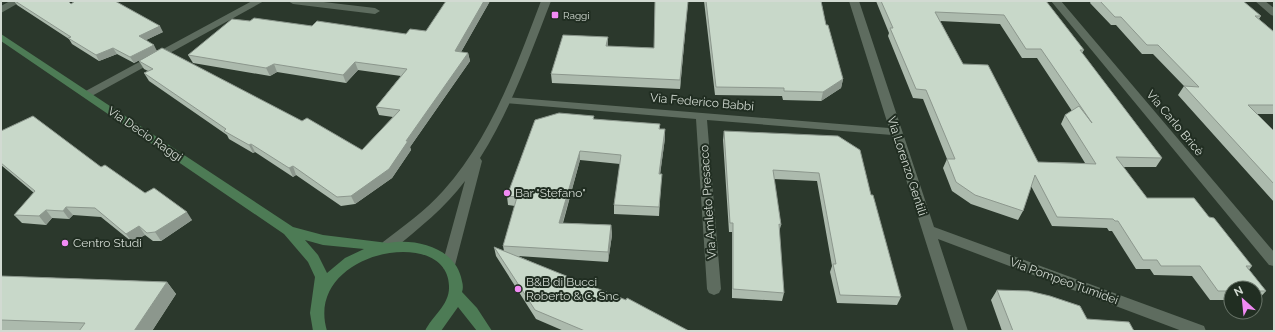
<svg xmlns="http://www.w3.org/2000/svg" width="1275" height="332" font-family="Raleway,sans-serif">
<style>
.lines{fill:none;stroke-linecap:round;stroke-linejoin:round}
.minor{fill:#5e6c5f;fill-rule:evenodd}
.tertiary{fill:#5e6c5f;fill-rule:evenodd}
.secondary{fill:#4d7b55;fill-rule:evenodd}
.wall{fill:#acbaad;fill-rule:evenodd}
.shaded-wall{fill:#8c978d}
.building{fill:#c8d8c9;stroke:#8c978d;fill-rule:evenodd}
.poi-dot{fill:#f18af4;stroke:#212e22;stroke-width:1.5}
.labels{text-anchor:middle;stroke-width:4;stroke-linejoin:round;paint-order:stroke}
.far-poi-label{font-size:10px;fill:#d2dad2;stroke:#212e22;text-anchor:start}
.street-label{font-size:12px;fill:#d2dad2;stroke:#212e22}
.poi-label{font-size:12px;fill:#d2dad2;stroke:#212e22;text-anchor:start}
</style>
<rect width="100%" height="100%" fill="#2b382c"/>
<g class="lines">
<!-- minor -->
<path class="minor" d="M 10,1 L 22,1 L 1,13 L 1,6 Z
M 252,1 L 264,1 L 90,97 L 86,98 L 81,95 L 82,93 Z
M 288,1 L 315,1 L 375,8 L 380,11 L 375,14 L 293,4 Z
M 849,1 L 859,1 L 934,227 L 1204,326 L 1206,331 L 1182,331 L 938,239 L 968,331 L 954,331 L 892,135 L 707,120 L 721,289 L 719,293 L 714,295 L 709,293 L 707,289 L 696,119 L 506,103 L 501,100 L 506,97 L 889,128 Z
M 1051,1 L 1061,1 L 1274,252 L 1274,266 L 1269,265 Z
M 1255,1 L 1265,1 L 1274,8 L 1274,16 L 1271,15 Z"/>
<!-- tertiary -->
<path class="tertiary" d="M 541,1 L 551,1 C 530,55 511,109 480,158 L 482,161 L 454,269 L 449,270 L 444,269 L 442,265 L 465,181 C 445,208 419,228 393,250 L 388,251 L 383,250 L 381,246 L 383,242 C 404,226 425,211 443,191 C 491,138 516,67 541,1 Z"/>
<!-- secondary -->
<path class="secondary" d="M 1,34 L 293,227 L 323,235 L 388,243 C 415,238 453,247 461,277 C 462,282 464,286 462,292 L 477,308 L 492,331 L 477,331 L 458,307 L 441,331 L 425,331 C 432,316 450,305 449,286 C 448,224 303,251 327,331 L 313,331 L 310,313 L 315,277 L 308,262 L 284,234 L 1,41 ZM 305,240 L 323,245 L 364,249 L 345,258 L 327,273 L 318,255 Z"/>
</g>
<!-- wall -->
<path class="wall" d="M 14,1 L 68,1 L 71,4 L 163,32 L 146,40 L 157,51 L 134,63 L 117,54 L 99,61 L 72,44 L 69,39 L 17,5 Z
M 490,1 L 461,52 L 468,53 L 470,61 L 410,147 L 411,150 L 392,178 L 355,204 L 341,206 L 296,175 L 293,177 L 255,152 L 253,153 L 229,139 L 227,135 L 149,81 L 144,73 L 148,71 L 144,69 L 139,61 L 302,121 L 362,150 L 393,117 L 379,115 L 376,107 L 401,76 L 358,70 L 346,83 L 277,72 L 270,76 L 193,63 L 188,55 L 250,21 L 312,26 L 406,34 L 426,31 Z
M 688,1 L 680,89 L 552,83 L 551,74 L 608,37 L 608,46 L 654,48 Z
M 704,1 L 821,1 L 826,25 L 843,79 L 841,88 L 821,101 L 783,100 L 782,96 L 715,95 Z
M 876,1 L 1046,1 L 1084,50 L 1082,53 L 1162,158 L 1156,167 L 1123,167 L 1147,198 L 1209,217 L 1252,266 L 1249,270 L 1266,291 L 1257,301 L 1255,301 L 1255,288 L 1231,288 L 1231,300 L 1210,300 L 1192,276 L 1154,275 L 1150,269 L 1136,269 L 1112,231 L 1109,231 L 1107,228 L 1052,226 L 1031,186 L 1023,211 L 1018,220 L 971,204 L 952,191 L 943,168 L 947,159 L 923,99 L 913,98 L 888,36 L 889,33 ZM 940,21 L 1000,24 L 1022,58 L 1037,58 L 1072,111 L 1065,115 L 1061,124 L 1085,163 L 1038,162 L 963,64 Z
M 1091,1 L 1243,1 L 1261,16 L 1259,19 L 1274,32 L 1274,114 L 1257,114 L 1274,131 L 1274,202 L 1178,95 L 1184,86 L 1153,54 L 1142,54 L 1116,25 L 1111,25 L 1090,3 Z
M 594,116 L 594,120 L 660,124 L 660,129 L 665,129 L 665,138 L 660,174 L 661,183 L 659,216 L 614,214 L 614,205 L 620,164 L 580,160 L 563,223 L 611,225 L 612,235 L 608,262 L 518,256 L 689,331 L 564,331 L 536,319 L 496,256 L 494,247 L 504,251 L 503,246 L 515,206 L 508,205 L 507,196 Z
M 1,131 L 101,167 L 145,193 L 192,220 L 161,241 L 153,241 L 145,235 L 132,242 L 101,217 L 73,215 L 69,219 L 52,218 L 46,225 L 22,223 L 14,215 L 34,193 L 1,165 Z
M 724,131 L 871,195 L 901,297 L 897,305 L 837,303 L 830,272 L 832,266 L 817,181 L 774,179 L 781,225 L 779,232 L 784,293 L 782,301 L 732,298 L 732,232 L 729,232 L 723,140 Z
M 1,276 L 167,282 L 176,294 L 152,331 L 1,331 Z
M 997,290 L 1087,319 L 1134,331 L 1002,331 L 991,300 Z"/>
<!-- shaded-wall -->
<path class="shaded-wall" d="M 484,1 L 490,1 L 457,59 L 455,51 Z
M 688,1 L 680,89 L 680,80 Z
M 160,26 L 163,32 L 142,42 L 139,36 Z
M 608,37 L 608,46 L 606,46 Z
M 154,45 L 157,51 L 134,63 L 130,57 Z
M 113,48 L 117,54 L 99,61 L 96,55 Z
M 468,53 L 470,61 L 410,147 L 411,150 L 392,178 L 355,204 L 351,196 L 406,141 Z
M 355,62 L 358,70 L 346,83 L 343,75 Z
M 274,64 L 277,72 L 270,76 L 266,68 Z
M 843,79 L 841,88 L 821,101 L 823,92 Z
M 665,129 L 665,138 L 659,183 L 659,174 Z
M 251,144 L 255,152 L 253,153 L 249,145 Z
M 580,151 L 580,160 L 560,232 L 559,223 Z
M 293,166 L 296,175 L 293,177 L 289,168 Z
M 66,207 L 73,215 L 69,219 L 63,211 Z
M 46,210 L 52,218 L 46,225 L 39,216 Z
M 187,212 L 192,220 L 161,241 L 155,232 Z
M 611,225 L 612,235 L 608,262 L 608,252 Z
M 139,226 L 145,235 L 132,242 L 126,234 Z
M 167,282 L 176,294 L 152,331 L 134,331 Z"/>
<!-- building -->
<path class="building" d="M 15,1 L 68,1 L 71,4 L 75,1 L 115,1 L 160,26 L 139,36 L 154,45 L 130,57 L 113,48 L 96,55 L 68,38 L 71,37 Z
M 446,1 L 484,1 L 455,51 L 468,53 L 406,141 L 408,141 L 389,169 L 351,196 L 337,197 L 293,166 L 289,168 L 251,144 L 249,145 L 224,131 L 226,129 L 144,73 L 153,69 L 139,61 L 162,48 L 302,121 L 307,118 L 362,150 L 400,110 L 376,107 L 407,69 L 355,62 L 343,75 L 274,64 L 266,68 L 188,55 L 232,19 L 250,21 L 254,18 L 312,26 L 317,21 L 406,34 L 410,29 L 426,31 Z
M 655,1 L 688,1 L 680,80 L 551,74 L 563,35 L 608,37 L 606,46 L 654,48 Z
M 706,1 L 821,1 L 826,25 L 828,25 L 843,79 L 823,92 L 784,91 L 784,88 L 716,87 Z
M 881,1 L 1046,1 L 1084,50 L 1080,50 L 1162,158 L 1116,157 L 1147,198 L 1194,198 L 1209,217 L 1214,218 L 1252,266 L 1246,266 L 1266,291 L 1255,291 L 1255,288 L 1231,288 L 1231,291 L 1218,291 L 1200,266 L 1161,266 L 1157,260 L 1143,260 L 1118,221 L 1115,221 L 1113,219 L 1057,217 L 1035,175 L 1023,211 L 975,195 L 956,182 L 947,159 L 955,159 L 926,90 L 916,89 L 890,28 L 893,28 ZM 935,12 L 1004,15 L 1026,49 L 1041,49 L 1092,123 L 1079,106 L 1065,115 L 1096,164 L 1038,162 L 988,65 L 963,64 Z
M 1100,1 L 1243,1 L 1261,16 L 1255,16 L 1274,32 L 1274,105 L 1248,105 L 1274,131 L 1274,184 L 1184,86 L 1199,87 L 1158,45 L 1147,45 L 1121,17 L 1115,17 Z
M 559,113 L 594,116 L 593,119 L 660,124 L 659,129 L 665,129 L 659,174 L 662,174 L 659,207 L 614,205 L 621,155 L 580,151 L 559,223 L 611,225 L 608,252 L 503,246 L 517,197 L 507,196 L 535,120 Z
M 33,116 L 101,167 L 105,165 L 145,193 L 154,188 L 187,212 L 155,232 L 147,233 L 139,226 L 126,234 L 95,208 L 66,207 L 63,211 L 46,210 L 39,216 L 14,215 L 35,191 L 1,163 L 1,131 Z
M 724,131 L 838,136 L 860,150 L 871,195 L 873,195 L 901,297 L 840,295 L 833,264 L 836,264 L 819,173 L 773,170 L 781,225 L 779,224 L 784,293 L 733,289 L 733,223 L 730,223 Z
M 494,247 L 626,300 L 627,298 L 689,331 L 585,331 L 535,310 Z
M 1,276 L 167,282 L 134,331 L 79,331 L 85,323 L 1,320 Z
M 997,290 L 1029,291 L 1050,296 L 1080,306 L 1087,319 L 1129,322 L 1134,331 L 1013,331 Z"/>
<!-- markers -->
<g class="poi-dot">
<rect x="551" y="11" width="8" height="8" rx="2"/>
<circle cx="507" cy="193" r="4"/>
<circle cx="65" cy="243" r="4"/>
<circle cx="518" cy="289" r="4"/>
</g>
<g class="labels">
<!-- far-poi labels -->
<g class="far-poi-label">
<text x="563" y="19">Raggi</text>
</g>
<!-- street labels -->
<g class="street-label">
<text transform="translate(702 102) rotate(5)" y="4">Via Federico Babbi</text>
<text transform="translate(1175 123) rotate(50)" y="4">Via Carlo Bricè</text>
<text transform="translate(145 134) rotate(34)" y="4">Via Decio Raggi</text>
<text transform="translate(907 166) rotate(72)" y="4">Via Lorenzo Gentili</text>
<text transform="translate(708 202) rotate(-94)" y="4">Via Amleto Presacco</text>
<text transform="translate(1064 281) rotate(20)" y="4">Via Pompeo Tumidei</text>
</g>
<!-- poi labels -->
<g class="poi-label">
<text x="515" y="197">Bar "Stefano"</text>
<text x="73" y="247">Centro Studi</text>
<text x="526" y="286">B&amp;B di Bucci<tspan x="526" dy="14">Roberto &amp; C. Snc</tspan></text>
</g>
</g>
<!-- border -->
<rect width="1275" height="332" fill="none" stroke="#d2dad2" stroke-width="4"/>
<!-- north arrow -->
<g transform="translate(1243 300) rotate(333)"><circle r="19" fill="#212e22" stroke="#687368"/>
<path d="M0-3L7 15L0 10L-7 15Z" fill="#f18af4"/>
<text y="-6" font-size="11" font-weight="bold" text-anchor="middle" fill="#d2dad2">N</text>
</g>
</svg>
